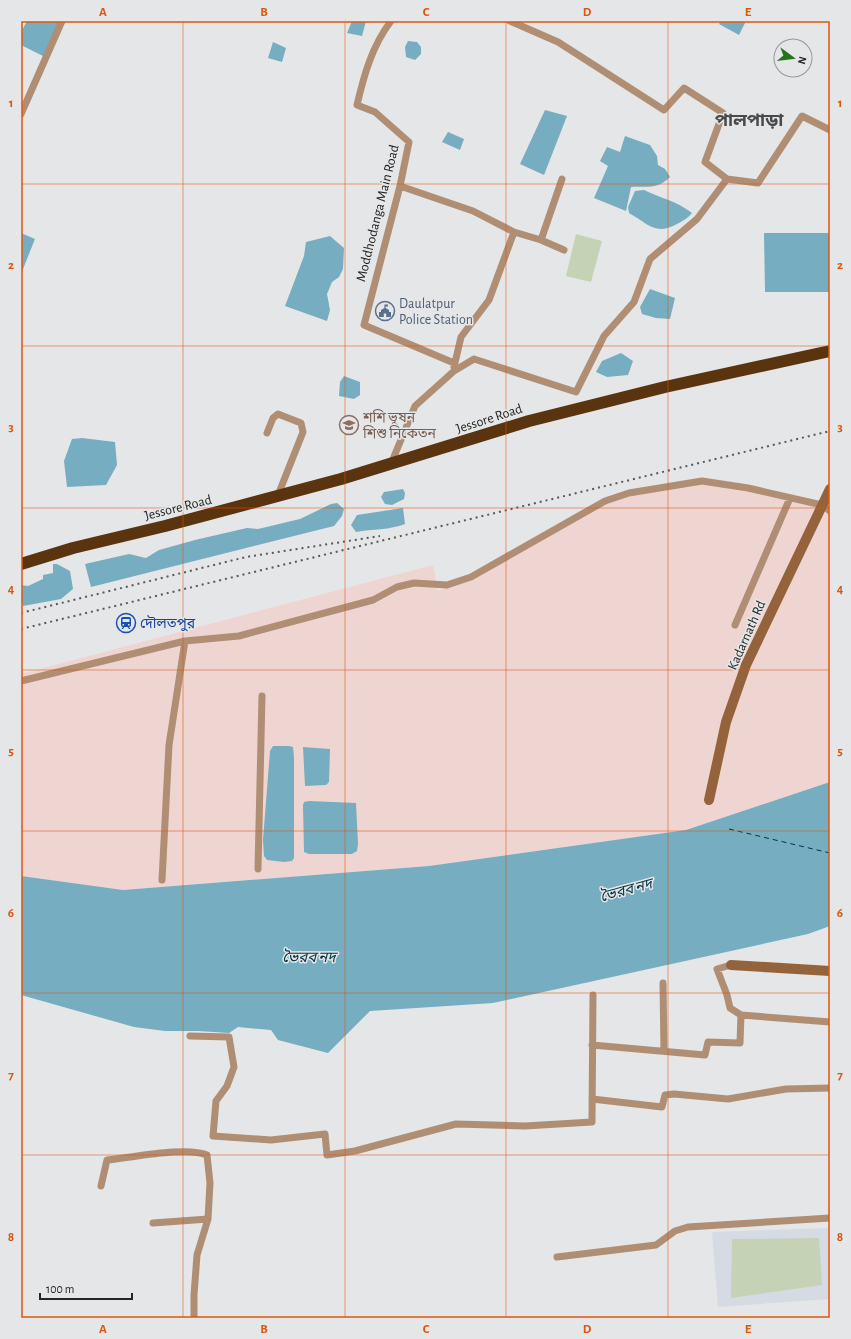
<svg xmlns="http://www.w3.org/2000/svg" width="851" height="1339" font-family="'Alegreya Sans','Noto Sans Bengali',sans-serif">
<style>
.industrial{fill:#efd5d1}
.built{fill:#d6dbe3}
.green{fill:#c5d2b5}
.water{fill:#76adc0}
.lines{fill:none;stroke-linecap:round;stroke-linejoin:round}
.ferry{stroke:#003441;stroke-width:1;stroke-dasharray:5 4;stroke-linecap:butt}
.street{stroke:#b08e74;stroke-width:7}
.secondary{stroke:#94633b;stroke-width:10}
.highway{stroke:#5a330f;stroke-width:12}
.rail{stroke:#575858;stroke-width:2;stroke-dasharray:2 4;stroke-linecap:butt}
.grid{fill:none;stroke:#de560d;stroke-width:1;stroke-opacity:0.55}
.labels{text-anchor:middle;stroke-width:3;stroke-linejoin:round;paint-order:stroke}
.street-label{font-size:14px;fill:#232424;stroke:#e5e6e7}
.service-label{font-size:14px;fill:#4e5e75;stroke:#e5e6e7;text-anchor:start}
.education-label{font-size:14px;fill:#785e54;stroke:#e5e6e7;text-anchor:start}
.transit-label{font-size:14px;fill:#164399;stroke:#e5e6e7;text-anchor:start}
.water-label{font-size:15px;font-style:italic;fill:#003441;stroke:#e5e6e7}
.district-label{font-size:18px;font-weight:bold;fill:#48494a;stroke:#e5e6e7}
.neatline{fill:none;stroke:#de560d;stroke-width:1.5}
.grid-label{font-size:13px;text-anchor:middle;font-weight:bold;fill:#de560d}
</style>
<rect width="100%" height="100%" fill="#e5e6e7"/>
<!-- industrial -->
<path class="industrial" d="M 712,482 L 790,498 L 830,513 L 830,784 L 686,830 L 429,866 L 123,890 L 21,876 L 21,674 L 433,565 L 438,591 L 471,577 L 605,501 Z"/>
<!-- built -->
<path class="built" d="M 830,1228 L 830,1299 L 718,1307 L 712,1232 Z"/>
<!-- green -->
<path class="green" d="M 576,234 L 602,241 L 591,282 L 566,276 Z
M 819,1238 L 822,1285 L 731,1298 L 732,1239 Z"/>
<!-- water -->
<path class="water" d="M 27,21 L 60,21 L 45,57 L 21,45 L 21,32 Z
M 352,21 L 366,21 L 362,36 L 347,33 Z
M 721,21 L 746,21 L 739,35 L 719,24 Z
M 408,41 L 417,42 L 421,47 L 421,54 L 415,60 L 406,57 L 405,47 Z
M 273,42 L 286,48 L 282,62 L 268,58 Z
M 545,110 L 567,116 L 544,175 L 520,164 Z
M 448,132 L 464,139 L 460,150 L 442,142 Z
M 625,136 L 650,145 L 657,156 L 658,165 L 665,169 L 670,177 C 657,190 648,186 631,187 L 626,211 L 594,198 L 608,166 L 600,161 L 607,147 L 620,152 Z
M 644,190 C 660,198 677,201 692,213 C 687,219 684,220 677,224 C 655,236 649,224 629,213 L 628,207 L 635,191 Z
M 21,233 L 35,239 L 21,274 Z
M 764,233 L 830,233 L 830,292 L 765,292 Z
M 330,236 L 344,248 L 343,269 L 339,277 L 332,282 L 327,294 L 330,310 L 327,321 L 285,306 L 304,256 L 306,242 Z
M 650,289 L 675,298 L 670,319 L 656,318 L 642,314 L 640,307 Z
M 621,353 L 633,361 L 628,375 L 607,377 L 596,372 L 602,361 Z
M 344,376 L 360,382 L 360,395 L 354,399 L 339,396 L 340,382 Z
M 82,438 L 115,442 L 117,465 L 106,485 L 67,487 L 64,461 L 72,439 Z
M 403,489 L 405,493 L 404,499 L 392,505 L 385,504 L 381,497 L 384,492 Z
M 337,503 L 344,509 L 342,516 L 334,526 L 91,587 L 85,564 L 129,554 L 146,558 L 159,550 L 195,540 L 247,528 L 258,529 L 300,519 L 331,504 Z
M 403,508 L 405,524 C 390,530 372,529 356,532 L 351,525 L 357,515 Z
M 53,564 L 57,564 L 70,571 L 73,589 L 61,599 L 23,606 L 21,600 L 21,585 L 28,586 L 43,579 L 43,575 L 53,573 Z
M 273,746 L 289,746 L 293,747 L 294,757 L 294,858 L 292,861 L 284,862 L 267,860 L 264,856 L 263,840 L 270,751 Z
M 303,747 L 330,749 L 329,782 L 326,785 L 305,786 Z
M 830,782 L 830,926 L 808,934 L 493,1003 L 370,1011 L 328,1053 L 278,1040 L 271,1030 L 238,1027 L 229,1033 L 198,1031 L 165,1031 L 134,1027 L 21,995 L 21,876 L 123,890 L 429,866 L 686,830 Z
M 309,801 L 356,803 L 358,844 L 357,851 L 352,854 L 309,854 L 304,852 L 303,805 L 304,802 Z"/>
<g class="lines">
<!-- ferry -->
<path class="ferry" d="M 729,829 L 830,853"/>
<!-- street -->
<path class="street" d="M 391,21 C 372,46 364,75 357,105 L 375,112 L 409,142 L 400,186 L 364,325 L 454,363
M 510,21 L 558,42 L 664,110 L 684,88 L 723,113 L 705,162 L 727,179
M 21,114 L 62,21
M 400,186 L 473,211 L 514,232
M 541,240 L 564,250
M 454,367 L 461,337 L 489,300 L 514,232 L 541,240 L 562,179
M 267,433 L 273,418 L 278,414 L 301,423 L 303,432 L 280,490
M 393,459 L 415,406 L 454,371 L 474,359 L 576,392 L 604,336 L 634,302 L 650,259 L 697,219 L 727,179 L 758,183 L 802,116 L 830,130
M 735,625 L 790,498
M 21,681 L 185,641 L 239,636 L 373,600 L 397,587 L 414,583 L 447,585 L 471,577 L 605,501 L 629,493 L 702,481 L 748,488 L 822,505 L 830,511
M 258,869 L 262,696
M 162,880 L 169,745 L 185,641
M 731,965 L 717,969 L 727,995 L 730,1008 L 741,1015
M 663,983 L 664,1051
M 190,1036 L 229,1037 L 234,1067 L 227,1086 L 216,1101 L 213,1136 L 271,1140 L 325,1134 L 327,1155 L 355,1151 L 456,1124 L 525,1126 L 592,1122 L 593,995
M 592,1045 L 705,1055 L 708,1042 L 740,1043 L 741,1015 L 830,1022
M 592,1099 L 662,1107 L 665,1095 L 674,1094 L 728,1099 L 786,1089 L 830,1088
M 101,1186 L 107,1160 C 131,1158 186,1146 207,1155 L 210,1183 L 208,1219 L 197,1255 L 194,1295 L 194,1318
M 153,1223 L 208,1219
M 557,1257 L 656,1245 L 675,1231 L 688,1227 L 830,1218"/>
<!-- secondary -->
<path class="secondary" d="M 709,800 L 726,722 L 746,665 L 830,489
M 731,965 L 830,971"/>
<!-- highway -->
<path class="highway" d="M 21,564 L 73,548 L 165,526 L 341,479 L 529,421 L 665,387 L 830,351"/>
<!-- rail -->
<path class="rail" d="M 21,613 L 246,557 L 380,536
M 21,629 L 830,431"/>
</g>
<!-- grid -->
<path class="grid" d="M 183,21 L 183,1318M 345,21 L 345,1318M 506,21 L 506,1318M 668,21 L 668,1318M 21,184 L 830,184M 21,346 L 830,346M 21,508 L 830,508M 21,670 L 830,670M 21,831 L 830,831M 21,993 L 830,993M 21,1155 L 830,1155"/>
<!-- icons -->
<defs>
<g id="civic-ring" transform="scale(1)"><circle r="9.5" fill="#e5e6e7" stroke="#5c6f8a" stroke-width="1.5"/><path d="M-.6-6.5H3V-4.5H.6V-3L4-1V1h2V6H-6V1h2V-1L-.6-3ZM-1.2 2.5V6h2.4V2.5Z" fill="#5c6f8a"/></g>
<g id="school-ring" transform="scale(1)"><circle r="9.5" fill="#e5e6e7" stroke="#8d6e63" stroke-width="1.5"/><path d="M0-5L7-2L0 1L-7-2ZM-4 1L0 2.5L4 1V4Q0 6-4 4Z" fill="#8d6e63"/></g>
<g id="station-ring" transform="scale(1)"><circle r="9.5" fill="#e5e6e7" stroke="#1a4fb4" stroke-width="1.5"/><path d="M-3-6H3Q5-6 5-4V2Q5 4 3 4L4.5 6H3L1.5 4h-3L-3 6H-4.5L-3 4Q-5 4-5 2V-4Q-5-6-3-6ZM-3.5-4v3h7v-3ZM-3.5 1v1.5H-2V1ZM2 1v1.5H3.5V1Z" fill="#1a4fb4"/></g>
</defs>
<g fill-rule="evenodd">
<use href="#civic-ring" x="385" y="311"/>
<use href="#school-ring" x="349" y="425"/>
<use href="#station-ring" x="126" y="623"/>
</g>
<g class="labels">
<!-- street labels -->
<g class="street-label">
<text transform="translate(377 213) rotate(-76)" y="5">Moddhodanga Main Road</text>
<text transform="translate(489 418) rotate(-18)" y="5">Jessore Road</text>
<text transform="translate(178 507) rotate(-14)" y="5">Jessore Road</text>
<text transform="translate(746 635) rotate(-66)" y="5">Kadarnath Rd</text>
</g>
<!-- service labels -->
<g class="service-label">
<text x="399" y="308">Daulatpur<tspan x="399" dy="16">Police Station</tspan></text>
</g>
<!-- education labels -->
<g class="education-label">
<text x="363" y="422">শশি ভূষন<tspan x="363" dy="16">শিশু নিকেতন</tspan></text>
</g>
<!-- transit labels -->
<g class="transit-label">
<text x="140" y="628">দৌলতপুর</text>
</g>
<!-- water labels -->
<g class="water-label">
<text transform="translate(626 890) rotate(-15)" y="5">ভৈরব নদ</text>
<text x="309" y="962">ভৈরব নদ</text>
</g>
<!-- district labels -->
<g class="district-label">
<text x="749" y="126">পালপাড়া</text>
</g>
</g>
<!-- border -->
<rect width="851" height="1339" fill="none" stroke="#e5e6e7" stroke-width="44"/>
<!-- north arrow -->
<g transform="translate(793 58) rotate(105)"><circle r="19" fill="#e5e6e7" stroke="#979899"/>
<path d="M0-3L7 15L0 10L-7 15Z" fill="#26751e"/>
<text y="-6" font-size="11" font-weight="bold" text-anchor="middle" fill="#232424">N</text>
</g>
<!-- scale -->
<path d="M40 1293v6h92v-6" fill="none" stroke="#232424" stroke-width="2"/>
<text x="46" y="1293" font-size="12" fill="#232424" stroke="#e5e6e7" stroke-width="3" paint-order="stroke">100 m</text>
<rect x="22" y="22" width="807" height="1295" class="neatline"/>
<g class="grid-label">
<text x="103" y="16">A</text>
<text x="264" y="16">B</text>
<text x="426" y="16">C</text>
<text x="587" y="16">D</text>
<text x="748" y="16">E</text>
<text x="11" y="107">1</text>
<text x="840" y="107">1</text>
<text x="11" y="269">2</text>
<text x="840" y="269">2</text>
<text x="11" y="431">3</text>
<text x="840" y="431">3</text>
<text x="11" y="593">4</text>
<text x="840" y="593">4</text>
<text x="11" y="755">5</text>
<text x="840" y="755">5</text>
<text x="11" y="917">6</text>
<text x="840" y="917">6</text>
<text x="11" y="1079">7</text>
<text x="840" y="1079">7</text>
<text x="11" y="1241">8</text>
<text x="840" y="1241">8</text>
<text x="103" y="1333">A</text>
<text x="264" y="1333">B</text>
<text x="426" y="1333">C</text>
<text x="587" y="1333">D</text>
<text x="748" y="1333">E</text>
</g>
</svg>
